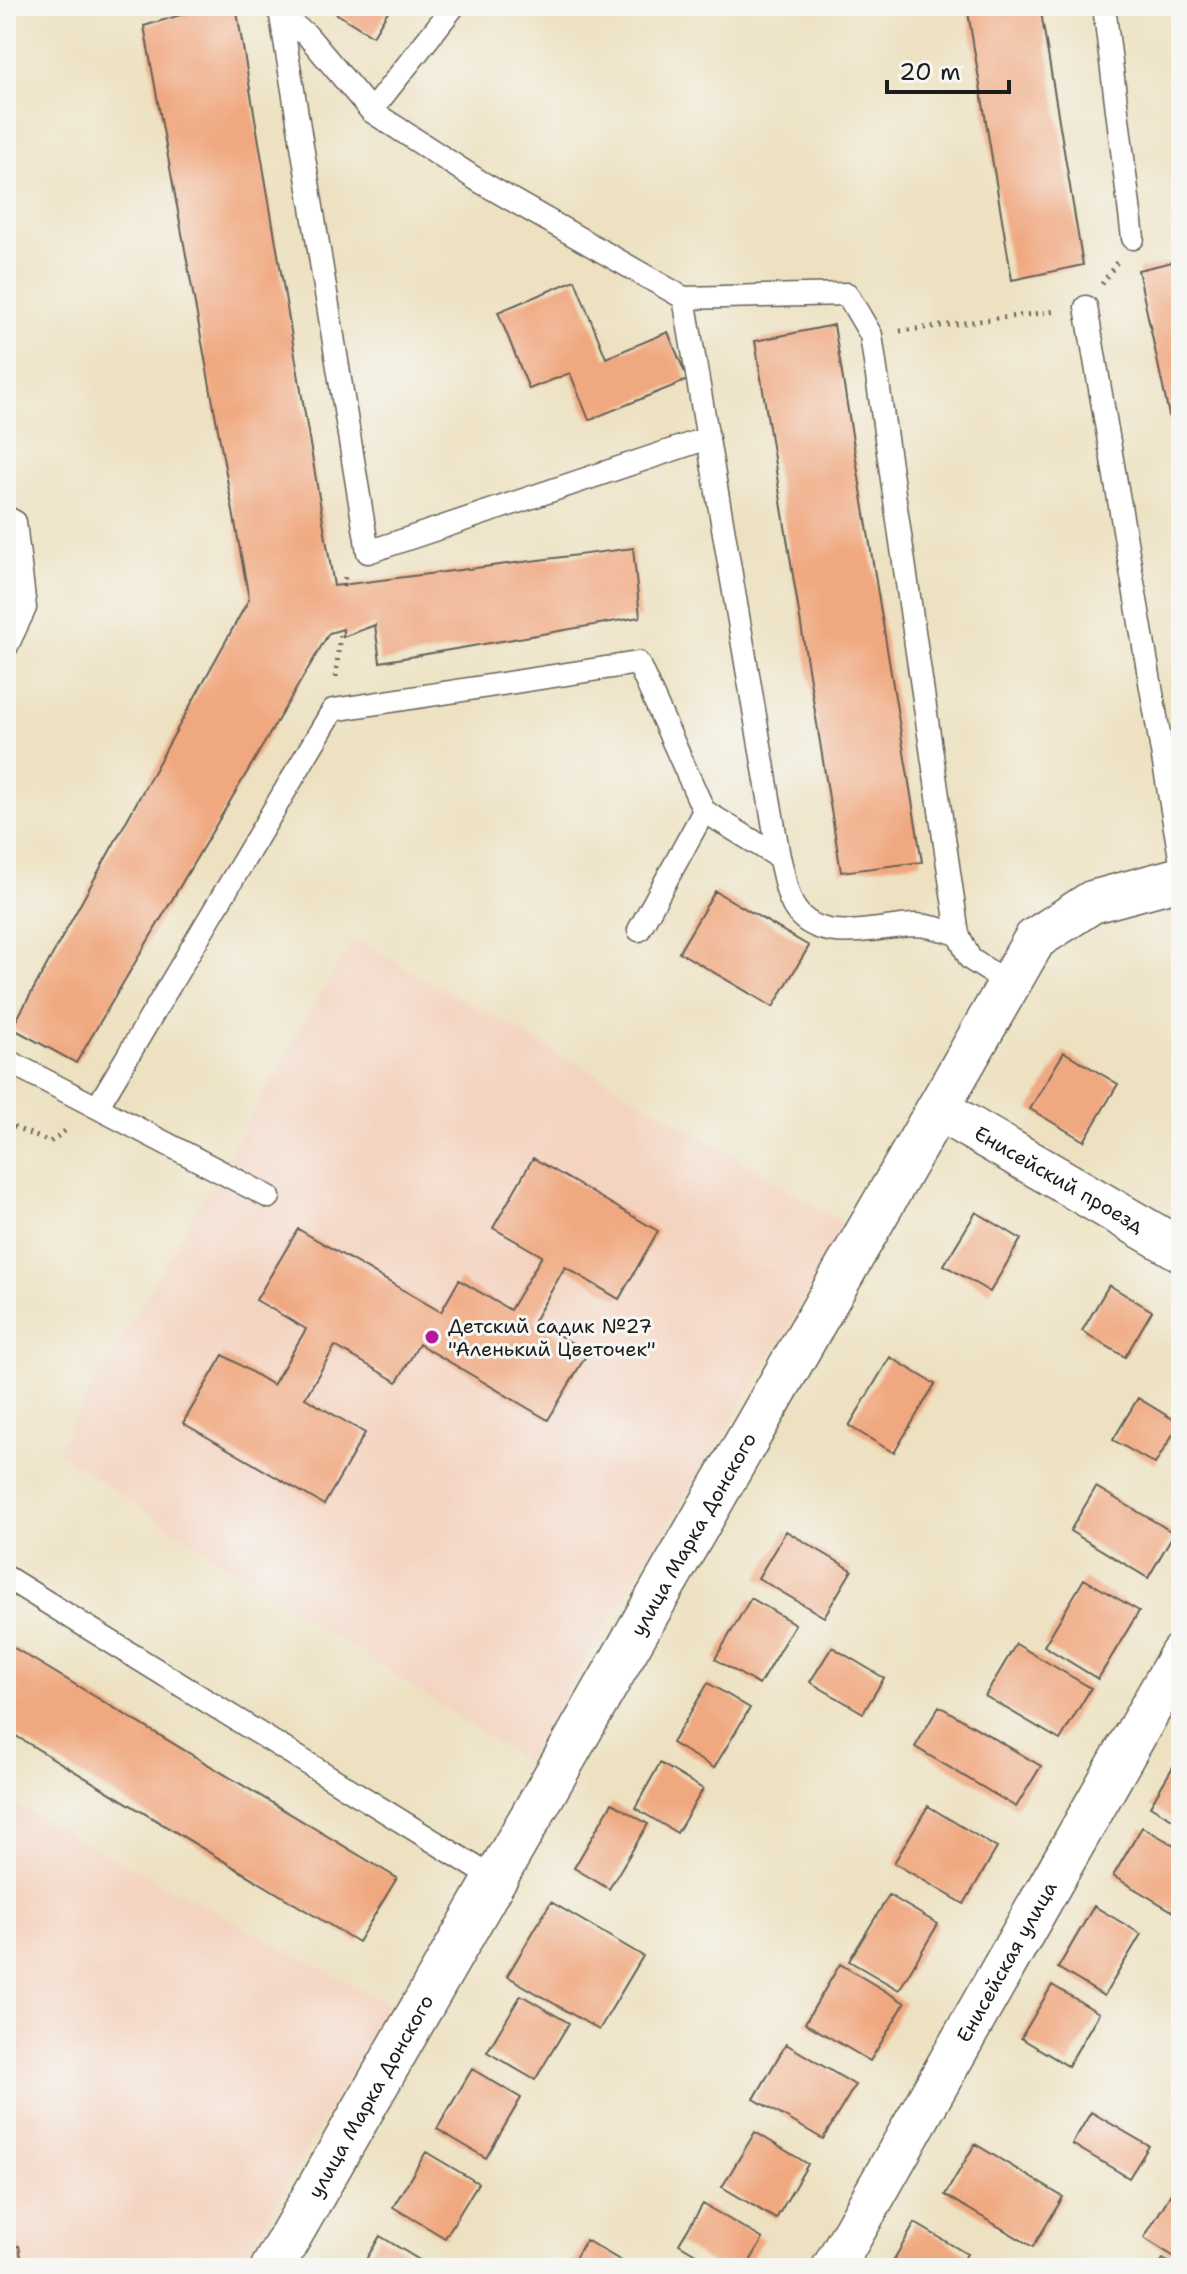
<svg xmlns="http://www.w3.org/2000/svg" width="1187" height="2274" font-family="'Shantell Sans',sans-serif">
<style>
.built{fill:#f4d3c0}
.building{fill:#f0a880}
.lines{fill:none;stroke-linecap:round;stroke-linejoin:round}
.service-casing{stroke:#656156;stroke-width:25}
.minor-casing{stroke:#656156;stroke-width:45}
.path{stroke:#656156;stroke-width:5;stroke-dasharray:2 6;stroke-linecap:butt}
.service{stroke:#fff;stroke-width:22}
.minor{stroke:#fff;stroke-width:42}
.poi-dot{fill:#b5179e;stroke:#f6f6f2;stroke-width:3}
.labels{text-anchor:middle;stroke-width:6;stroke-linejoin:round;paint-order:stroke}
.street-label{font-size:20px;fill:#1c1c1c;stroke:#f6f6f2}
.poi-label{font-size:20px;fill:#1c1c1c;stroke:#f6f6f2;text-anchor:start}
</style>
<rect width="100%" height="100%" fill="#f6f6f2"/>
<filter id="ink" filterUnits="userSpaceOnUse"><feTurbulence type="fractalNoise" baseFrequency=".0125" numOctaves="2"/><feDisplacementMap in="SourceGraphic" scale="16" xChannelSelector="R" yChannelSelector="G"/><feConvolveMatrix kernelMatrix="1 2 1 2 8 2 1 2 1" color-interpolation-filters="sRGB"/></filter>
<filter id="wash" filterUnits="userSpaceOnUse"><feTurbulence type="fractalNoise" baseFrequency=".006" numOctaves="4" result="noise"/><feDisplacementMap in="SourceGraphic" scale="32" xChannelSelector="R" yChannelSelector="G"/><feGaussianBlur stdDeviation="1.8" result="paint"/><feColorMatrix in="noise" values="0 0 0 0 0 0 0 0 0 0 0 0 0 0 0 0 0 1.4 0 .05"/><feComposite in="paint" operator="in"/></filter>
<g filter="url(#wash)">
<rect width="100%" height="100%" fill="#ede1c1"/>
<!-- built -->
<path class="built" d="M 353,939 L 594,1073 L 850,1226 L 524,1761 L 56,1452 Z
M 6,1800 L 388,2004 L 239,2268 L 6,2268 Z"/>
<g id="blocks">
<!-- building -->
<path class="building" d="M 210,6 L 236,6 L 334,586 L 633,548 L 640,617 L 380,662 L 375,625 L 343,637 L 343,629 L 329,633 L 76,1063 L 12,1028 L 249,599 L 144,26 Z
M 324,6 L 391,6 L 373,36 Z
M 967,6 L 1040,6 L 1083,265 L 1012,280 Z
M 1181,260 L 1181,467 L 1180,467 L 1138,270 Z
M 575,280 L 606,358 L 668,332 L 688,380 L 589,420 L 570,373 L 529,389 L 498,312 Z
M 834,325 L 922,862 L 841,872 L 755,341 Z
M 715,891 L 809,946 L 773,1007 L 679,952 Z
M 1064,1052 L 1118,1084 L 1084,1141 L 1030,1109 Z
M 533,1158 L 658,1231 L 619,1299 L 565,1267 L 534,1321 L 588,1352 L 548,1420 L 419,1344 L 397,1382 L 335,1346 L 305,1398 L 365,1433 L 324,1505 L 183,1423 L 223,1355 L 273,1385 L 306,1329 L 256,1300 L 298,1229 L 441,1312 L 459,1280 L 510,1310 L 542,1256 L 493,1228 Z
M 976,1212 L 1021,1239 L 990,1292 L 944,1265 Z
M 1109,1285 L 1152,1311 L 1125,1357 L 1082,1331 Z
M 890,1357 L 935,1384 L 894,1453 L 849,1426 Z
M 1138,1398 L 1176,1421 L 1181,1412 L 1181,1438 L 1173,1434 L 1155,1464 L 1113,1440 Z
M 1096,1487 L 1174,1533 L 1148,1578 L 1070,1531 Z
M 786,1531 L 852,1570 L 824,1617 L 758,1578 Z
M 1084,1579 L 1139,1611 L 1098,1679 L 1044,1646 Z
M 751,1598 L 795,1624 L 759,1685 L 715,1659 Z
M 6,1643 L 397,1878 L 358,1942 L 6,1730 Z
M 1016,1644 L 1091,1688 L 1060,1740 L 985,1696 Z
M 832,1647 L 884,1678 L 863,1713 L 810,1682 Z
M 708,1683 L 750,1708 L 714,1768 L 672,1743 Z
M 939,1706 L 1041,1766 L 1016,1807 L 915,1747 Z
M 1181,1753 L 1181,1824 L 1150,1806 Z
M 660,1763 L 703,1789 L 677,1833 L 635,1808 Z
M 612,1803 L 648,1824 L 609,1889 L 574,1868 Z
M 928,1806 L 997,1848 L 964,1904 L 894,1863 Z
M 1142,1827 L 1181,1849 L 1179,1915 L 1113,1876 Z
M 889,1895 L 938,1924 L 899,1990 L 849,1961 Z
M 551,1902 L 643,1956 L 599,2030 L 507,1976 Z
M 1094,1906 L 1141,1934 L 1104,1996 L 1058,1968 Z
M 840,1964 L 905,2003 L 870,2061 L 805,2023 Z
M 1052,1985 L 1099,2013 L 1068,2066 L 1021,2038 Z
M 521,1995 L 569,2023 L 535,2080 L 487,2052 Z
M 786,2044 L 855,2085 L 823,2139 L 754,2099 Z
M 472,2069 L 521,2098 L 486,2158 L 437,2129 Z
M 1091,2112 L 1149,2146 L 1129,2178 L 1072,2144 Z
M 755,2132 L 808,2164 L 776,2219 L 722,2187 Z
M 975,2144 L 1063,2197 L 1033,2247 L 945,2195 Z
M 426,2152 L 478,2183 L 445,2238 L 393,2207 Z
M 1181,2177 L 1181,2261 L 1144,2238 Z
M 703,2204 L 763,2239 L 746,2268 L 719,2268 L 679,2244 Z
M 915,2223 L 967,2254 L 959,2268 L 889,2268 Z
M 380,2236 L 426,2264 L 423,2268 L 361,2268 Z
M 586,2240 L 633,2268 L 569,2268 Z
M 19,2246 L 23,2268 L 6,2268 L 6,2248 Z
M 1163,2259 L 1179,2268 L 1157,2268 Z"/>
</g>
</g>
<g filter="url(#ink)">
<use href="#blocks" fill-opacity="0" stroke="#656156" stroke-width="2"/>
<g class="lines">
<!-- service casing -->
<g class="service-casing">
<path id="service" d="M 277,6 L 281,16 L 307,35 L 371,111 L 479,181 L 684,298 L 779,857 C 783,870 785,886 790,899 C 810,950 877,926 915,925 C 929,925 944,930 958,934 L 970,959 L 1008,983
M 1104,6 L 1133,238
M 281,16 L 368,552 L 708,438
M 371,111 L 454,6
M 684,298 L 847,294 L 871,335 L 958,934
M 1086,307 L 1181,863
M 6,517 L 15,522 L 25,608 L 6,648
M 639,930 L 704,811 L 779,857
M 6,1060 L 269,1197
M 98,1106 L 333,710 L 638,663 L 704,811
M 6,1577 L 498,1881"/>
</g>
<!-- minor casing -->
<g class="minor-casing">
<g id="minor">
<path id="s1" d="M 938,1109 L 1181,1250"/>
<path id="s2" d="M 272,2268 L 1035,939 L 1092,902 L 1181,878"/>
<path id="s3" d="M 833,2268 L 1181,1654"/>
</g>
</g>
<!-- path -->
<path class="path" d="M 1102,284 L 1117,262
M 900,331 L 1057,311
M 343,587 L 346,572
M 336,677 L 340,630
M 6,1124 L 50,1142 L 69,1128"/>
<!-- service -->
<use href="#service" class="service"/>
<!-- minor -->
<use href="#minor" class="minor"/>
</g>
</g>
<!-- markers -->
<circle class="poi-dot" cx="432" cy="1337" r="8"/>
<g class="labels">
<!-- street labels -->
<g class="street-label">
<text dy="7" stroke="none"><textPath href="#s1" startOffset="140">Енисейский проезд</textPath></text>
<text dy="7" stroke="none"><textPath href="#s2" startOffset="846">улица Марка Донского</textPath></text>
<text dy="7" stroke="none"><textPath href="#s3" startOffset="352">Енисейская улица</textPath></text>
<text dy="7" stroke="none"><textPath href="#s2" startOffset="198">улица Марка Донского</textPath></text>
</g>
<!-- poi labels -->
<g class="poi-label">
<text x="448" y="1333">Детский садик №27<tspan x="448" dy="23">"Аленький Цветочек"</tspan></text>
</g>
</g>
<!-- margin -->
<rect width="1187" height="2274" fill="none" stroke="#f6f6f2" stroke-width="32"/>
<!-- scale -->
<path d="M887 80v12h122v-12" fill="none" stroke="#1c1c1c" stroke-width="4"/>
<text x="899" y="80" font-size="24" fill="#1c1c1c" stroke="#f6f6f2" stroke-width="6" paint-order="stroke">20 m</text>
</svg>
